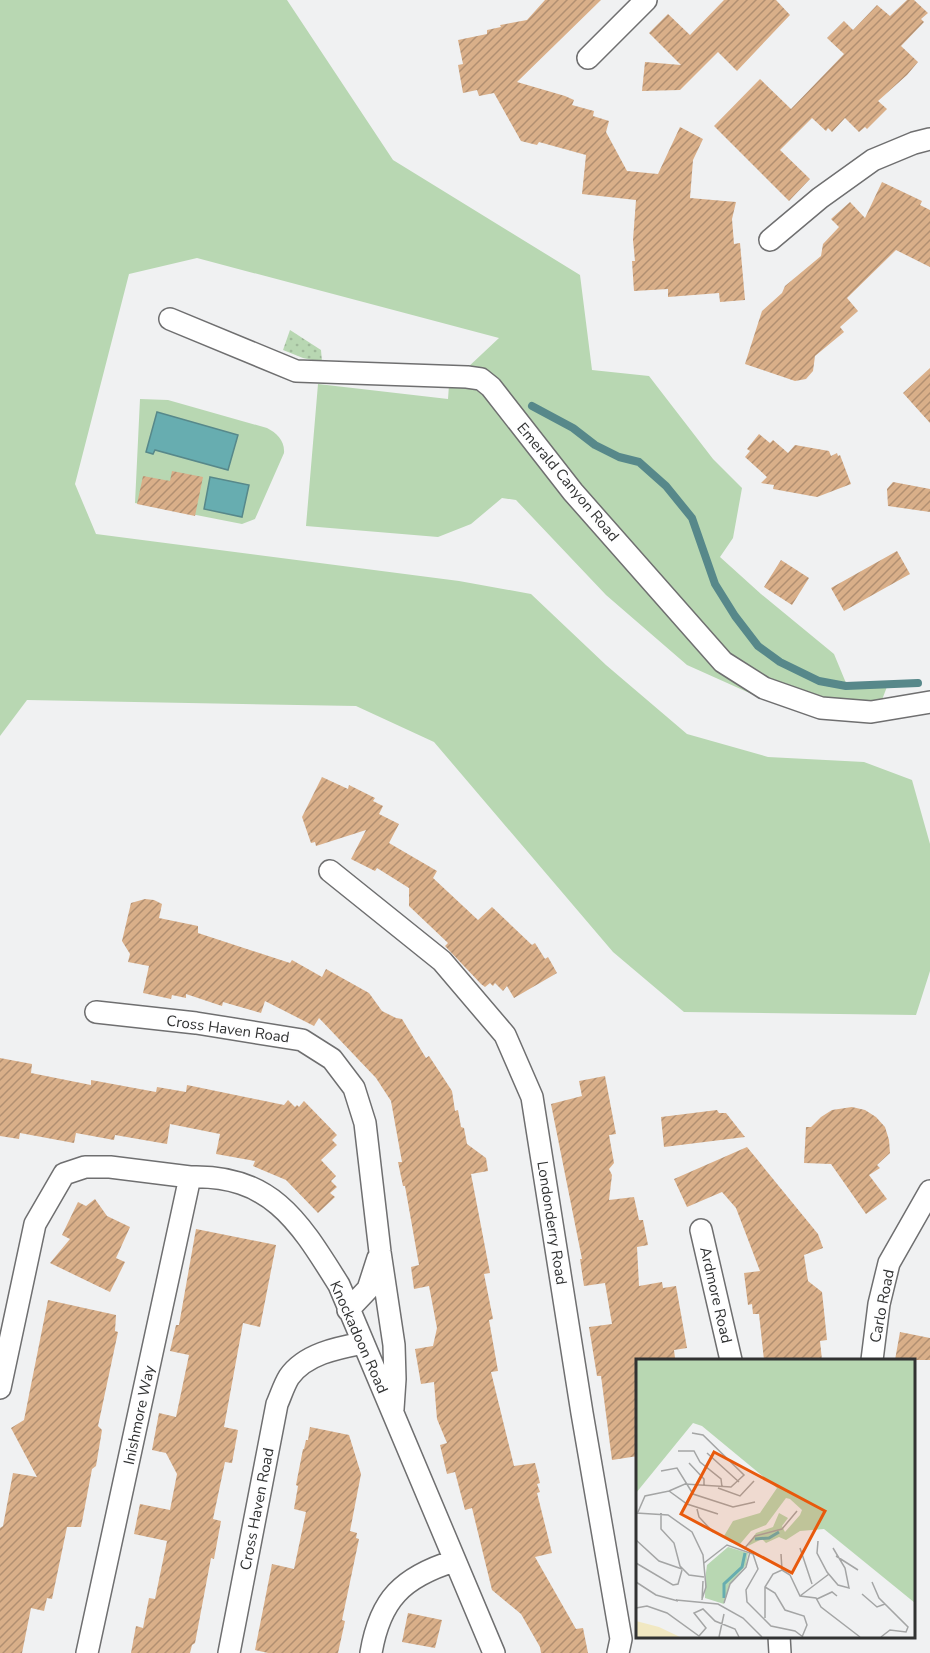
<svg xmlns="http://www.w3.org/2000/svg" width="930" height="1653" font-family="'Nunito Sans',sans-serif">
<style>
.green{fill:#b8d7b2}
.garden{fill:url(#garden-dots)}
.water{fill:#67adb0;stroke:#57888a;stroke-width:1.5}
.lines{fill:none;stroke-linecap:round;stroke-linejoin:round}
.stream{stroke:#57888a;stroke-width:8}
.building{fill:url(#building-hatch)}
.street-casing{stroke:#6f6f70;stroke-width:24}
.street{stroke:#fff;stroke-width:21}
.labels{text-anchor:middle;stroke-width:4.5;stroke-linejoin:round;paint-order:stroke}
.street-label{font-size:15px;fill:#313232;stroke:#fefeff}
.inset-river{fill:none;stroke:#67adb0;stroke-width:3}
.inset-road{fill:none;stroke:#a4a5a5;stroke-width:1.5}
.view{fill:#e8590c;fill-opacity:0.15;stroke:#e8590c;stroke-width:3}
.inset-edge{fill:none;stroke:#313232;stroke-width:3}
</style>
<defs>
<pattern id="garden-dots" width="8" height="8" patternUnits="userSpaceOnUse" patternTransform="scale(1.5)"><rect width="8" height="8" fill="#b8d7b2"/><path d="M2 2h.1M6 6h.1" fill="none" stroke="#9fb99a" stroke-width="1.8" stroke-linecap="round"/></pattern>
<pattern id="building-hatch" width="6" height="6" patternUnits="userSpaceOnUse" patternTransform="scale(1.5)"><rect width="6" height="6" fill="#d9af89"/><path d="M-1 1l2-2M0 6l6-6M5 7l2-2" fill="none" stroke="#b18f71"/></pattern>
</defs>
<rect width="100%" height="100%" fill="#f0f1f2"/>
<!-- green -->
<path class="green" d="M 0,0 L 287,0 L 393,160 L 580,275 L 592,370 L 649,376 L 713,459 L 742,488 L 733,538 L 720,557 L 761,594 L 834,654 L 846,683 L 888,684 L 877,713 L 796,706 L 765,700 L 687,665 L 606,595 L 516,500 L 502,498 L 471,524 L 438,537 L 306,526 L 318,384 L 448,399 L 449,385 L 499,338 L 197,258 L 129,274 L 75,484 L 96,534 L 459,581 L 531,594 L 606,665 L 687,734 L 768,757 L 864,762 L 912,780 L 930,844 L 930,971 L 916,1015 L 684,1012 L 613,952 L 434,742 L 356,706 L 27,700 L 0,736 Z
M 140,399 L 168,400 L 267,428 C 277,433 285,441 284,453 L 255,519 L 242,524 L 135,503 Z"/>
<!-- garden -->
<path class="garden" d="M 290,330 L 321,350 L 322,362 L 303,358 L 283,350 Z"/>
<!-- water -->
<path class="water" d="M 157,412 L 238,435 L 228,470 L 155,450 L 153,454 L 146,452 Z
M 210,477 L 249,485 L 242,517 L 204,509 Z"/>
<g class="lines">
<!-- stream -->
<path class="stream" d="M 532,406 L 573,428 L 595,445 L 619,457 L 639,462 L 666,486 L 692,518 L 715,584 L 735,616 L 758,646 L 780,662 L 819,681 L 846,686 L 918,683"/>
</g>
<!-- building -->
<path class="building" d="M 545,0 L 601,0 L 517,82 L 565,96 L 574,100 L 572,105 L 594,111 L 593,116 L 609,121 L 606,132 L 627,171 L 658,174 L 680,127 L 703,139 L 693,160 L 690,198 L 736,202 L 732,219 L 734,244 L 740,243 L 745,300 L 720,302 L 719,293 L 668,297 L 668,289 L 634,291 L 632,261 L 635,261 L 633,240 L 636,200 L 582,194 L 586,155 L 539,142 L 537,145 L 521,141 L 494,93 L 479,96 L 477,90 L 463,93 L 458,65 L 463,64 L 458,40 L 487,34 L 487,30 L 501,27 L 500,25 L 527,20 Z
M 724,0 L 776,0 L 790,15 L 737,71 L 718,52 L 680,90 L 642,91 L 645,62 L 681,65 L 649,33 L 668,14 L 690,35 Z
M 907,0 L 914,0 L 928,13 L 921,19 L 924,22 L 901,46 L 918,62 L 907,75 L 878,101 L 887,109 L 867,129 L 865,127 L 859,132 L 845,118 L 832,132 L 828,128 L 826,131 L 812,118 L 780,150 L 810,179 L 789,201 L 714,126 L 760,79 L 791,109 L 844,54 L 827,38 L 844,21 L 853,30 L 877,5 L 890,16 Z
M 882,182 L 922,201 L 920,205 L 930,210 L 930,267 L 896,250 L 847,298 L 858,311 L 840,327 L 844,332 L 815,356 L 813,371 L 806,379 L 795,381 L 745,364 L 762,311 L 782,293 L 785,286 L 821,256 L 823,244 L 839,227 L 831,219 L 850,202 L 865,218 Z
M 930,368 L 930,423 L 903,393 Z
M 759,434 L 770,443 L 773,440 L 788,453 L 795,445 L 829,451 L 831,456 L 837,453 L 838,456 L 840,455 L 851,484 L 817,497 L 773,489 L 774,485 L 761,483 L 767,477 L 745,457 L 750,451 L 747,449 Z
M 172,471 L 203,477 L 195,516 L 137,504 L 143,476 L 170,481 Z
M 893,482 L 930,489 L 930,512 L 888,506 L 887,489 Z
M 897,551 L 910,574 L 844,611 L 831,588 Z
M 781,560 L 809,578 L 792,605 L 764,587 Z
M 322,777 L 348,789 L 349,785 L 375,798 L 373,801 L 383,806 L 379,814 L 399,824 L 389,843 L 437,871 L 433,878 L 478,920 L 492,907 L 532,945 L 535,943 L 545,959 L 548,957 L 557,973 L 514,998 L 507,986 L 503,991 L 495,983 L 493,986 L 490,983 L 485,987 L 481,984 L 445,946 L 448,943 L 409,906 L 409,888 L 377,868 L 375,871 L 351,859 L 366,830 L 316,846 L 315,842 L 311,843 L 302,817 Z
M 145,899 L 154,900 L 162,904 L 159,918 L 198,926 L 198,933 L 290,963 L 292,960 L 322,977 L 326,969 L 369,993 L 382,1011 L 396,1018 L 402,1019 L 426,1058 L 429,1056 L 452,1091 L 455,1111 L 458,1110 L 461,1127 L 464,1128 L 467,1144 L 486,1158 L 488,1171 L 471,1174 L 490,1273 L 484,1274 L 493,1319 L 489,1320 L 498,1371 L 491,1372 L 514,1466 L 535,1463 L 540,1483 L 537,1484 L 540,1492 L 537,1493 L 552,1553 L 535,1557 L 576,1629 L 583,1628 L 588,1653 L 541,1653 L 540,1647 L 521,1614 L 492,1590 L 472,1508 L 465,1510 L 455,1472 L 447,1474 L 440,1445 L 447,1443 L 437,1419 L 434,1382 L 421,1384 L 415,1349 L 433,1346 L 437,1328 L 429,1286 L 414,1289 L 411,1267 L 419,1265 L 405,1186 L 403,1186 L 398,1162 L 402,1162 L 391,1101 L 376,1078 L 319,1018 L 314,1026 L 265,1001 L 261,1013 L 223,1002 L 222,1006 L 186,994 L 186,998 L 172,995 L 171,999 L 143,993 L 149,966 L 128,962 L 130,954 L 122,941 L 131,903 Z
M 0,1058 L 32,1064 L 31,1073 L 91,1085 L 91,1080 L 156,1092 L 157,1087 L 186,1092 L 187,1085 L 284,1105 L 288,1100 L 295,1107 L 297,1105 L 299,1107 L 304,1101 L 337,1135 L 332,1140 L 337,1145 L 321,1160 L 336,1176 L 331,1181 L 337,1187 L 330,1193 L 335,1197 L 318,1213 L 286,1180 L 253,1166 L 255,1161 L 216,1154 L 220,1134 L 170,1124 L 167,1144 L 115,1135 L 114,1140 L 76,1133 L 74,1143 L 20,1133 L 19,1139 L 0,1136 Z
M 605,1076 L 616,1134 L 609,1135 L 614,1163 L 609,1169 L 612,1175 L 609,1200 L 634,1197 L 639,1220 L 643,1220 L 648,1245 L 637,1247 L 639,1286 L 662,1282 L 663,1288 L 676,1286 L 687,1348 L 674,1350 L 675,1358 L 658,1360 L 638,1360 L 638,1456 L 612,1460 L 601,1376 L 597,1376 L 589,1327 L 612,1324 L 605,1283 L 584,1286 L 580,1259 L 582,1259 L 551,1104 L 582,1096 L 579,1081 Z
M 852,1107 L 865,1110 L 876,1117 L 885,1127 L 889,1140 L 890,1153 L 877,1165 L 880,1168 L 869,1175 L 887,1199 L 866,1214 L 831,1164 L 804,1163 L 806,1127 L 811,1127 L 821,1117 L 832,1110 Z
M 717,1110 L 719,1113 L 726,1113 L 745,1137 L 664,1147 L 661,1117 Z
M 747,1147 L 818,1234 L 823,1248 L 804,1255 L 808,1281 L 822,1292 L 827,1340 L 820,1341 L 822,1360 L 764,1360 L 759,1314 L 753,1314 L 752,1304 L 748,1305 L 744,1273 L 760,1271 L 736,1208 L 722,1192 L 687,1207 L 674,1179 Z
M 95,1199 L 107,1216 L 130,1227 L 116,1258 L 125,1262 L 110,1292 L 50,1263 L 70,1239 L 62,1235 L 78,1202 L 86,1206 Z
M 196,1229 L 276,1245 L 260,1327 L 243,1323 L 224,1427 L 238,1430 L 232,1463 L 225,1462 L 213,1519 L 221,1521 L 214,1559 L 211,1558 L 195,1643 L 192,1645 L 190,1653 L 131,1653 L 136,1626 L 143,1628 L 149,1598 L 155,1599 L 167,1541 L 134,1534 L 140,1504 L 170,1510 L 177,1474 L 166,1453 L 152,1450 L 159,1413 L 176,1417 L 189,1355 L 170,1351 L 176,1325 L 179,1325 Z
M 48,1300 L 116,1315 L 115,1331 L 118,1332 L 98,1426 L 102,1430 L 96,1466 L 92,1469 L 81,1527 L 67,1527 L 52,1599 L 47,1598 L 44,1611 L 31,1608 L 22,1653 L 0,1653 L 0,1528 L 3,1526 L 13,1473 L 37,1477 L 11,1428 L 24,1420 Z
M 900,1332 L 930,1338 L 930,1360 L 895,1360 Z
M 310,1427 L 349,1435 L 361,1474 L 350,1531 L 357,1533 L 356,1538 L 359,1539 L 342,1620 L 345,1621 L 338,1653 L 268,1653 L 255,1650 L 272,1564 L 294,1569 L 306,1512 L 294,1509 L 298,1486 L 296,1485 L 303,1449 L 304,1449 L 306,1440 L 308,1440 Z
M 408,1613 L 442,1620 L 435,1648 L 402,1642 Z"/>
<g class="lines">
<!-- street casing -->
<g class="street-casing">
<path id="street" d="M 588,58 L 646,0
M 770,240 L 820,198 L 873,160 L 914,143 L 930,139
M 170,319 L 296,371 L 467,377 L 481,379 L 491,387 L 573,492 L 723,662 L 764,688 L 821,708 L 871,712 L 930,702
M 330,871 L 442,961 L 505,1035 L 532,1097 L 582,1413 L 621,1639 L 618,1653
M 96,1012 L 196,1023 L 302,1040 L 332,1059 L 354,1088 L 365,1123 L 380,1252 L 394,1345 L 395,1379 L 393,1409
M 701,1230 L 731,1360
M 348,1310 L 368,1289 L 378,1258
M 872,1360 L 879,1304 L 889,1263 L 930,1191
M 0,1388 L 35,1224 L 64,1174 L 85,1167 L 110,1167 L 190,1177 C 272,1174 300,1223 339,1285 L 494,1653
M 779,1636 L 780,1653
M 87,1653 L 190,1177
M 229,1653 L 277,1404 C 281,1395 284,1385 289,1377 C 305,1354 337,1348 363,1343
M 371,1653 C 380,1599 403,1577 454,1561"/>
</g>
<!-- street -->
<use href="#street" class="street"/>
</g>
<g class="labels">
<!-- street labels -->
<g class="street-label">
<text transform="translate(568 482) rotate(50)" y="5">Emerald Canyon Road</text>
<text transform="translate(228 1029) rotate(8)" y="5">Cross Haven Road</text>
<text transform="translate(552 1223) rotate(81)" y="5">Londonderry Road</text>
<text transform="translate(716 1295) rotate(77)" y="5">Ardmore Road</text>
<text transform="translate(882 1306) rotate(-79)" y="5">Carlo Road</text>
<text transform="translate(359 1337) rotate(66)" y="5">Knockadoon Road</text>
<text transform="translate(139 1415) rotate(-78)" y="5">Inishmore Way</text>
<text transform="translate(257 1509) rotate(-79)" y="5">Cross Haven Road</text>
</g>
</g>
<!-- overview -->
<g transform="translate(636 1359)">
<rect width="279" height="279" fill="#f0f1f2"/>
<path d="M 0,1 L 279,1 L 279,244 L 188,170 L 164,172 L 150,181 L 143,178 L 130,184 L 126,180 L 112,187 L 120,174 L 137,168 L 143,154 L 152,159 L 146,167 L 149,173 L 164,156 L 166,151 L 154,140 L 150,139 L 130,166 L 115,172 L 104,185 L 94,183 L 88,177 L 97,162 L 124,154 L 141,129 L 66,67 L 57,64 L 0,134 ZM 92,188 L 112,194 L 110,206 L 94,225 L 88,245 L 69,239 L 69,221 L 71,206 Z" fill="#b8d7b2"/>
<path d="M 0,262 L 23,268 L 44,278 L 0,278 Z" fill="#f1e8c2"/>
<path class="inset-river" d="M 119,180 L 133,179 L 143,173M 88,239 L 88,225 L 106,208 L 109,194"/>
<path class="inset-road" d="M 42,92 L 58,92 L 64,103 L 85,120 L 86,128M 71,94 L 103,123M 53,104 L 68,120 L 68,127M 25,112 L 41,109 L 57,135 L 97,148 L 119,143M 82,129 L 104,137 L 118,122M 33,132 L 49,125 L 95,128 L 108,116 L 67,76 L 56,74M 61,150 L 63,158 L 77,173M 2,153 L 9,137 L 33,132 L 51,145 L 82,155M 0,154 L 32,156 L 56,173 L 67,196 L 70,228 L 66,240M 25,154 L 25,170 L 38,184 L 44,207 L 53,216 L 68,218M 0,181 L 23,202 L 46,210M 182,182 L 181,194 L 191,213 L 202,226 L 213,229 L 209,209 L 197,189M 164,189 L 176,225M 108,190 L 119,177 L 146,170 L 161,152M 200,197 L 222,211M 0,204 L 37,226 L 42,225 L 46,211M 68,204 L 91,186 L 117,195 L 122,210 L 110,231 L 111,243 L 135,267 L 159,272 L 167,278M 146,211 L 154,216 L 164,237 L 180,239 L 185,248 L 224,278M 0,223 L 20,236 L 42,242M 236,223 L 243,239 L 272,268 L 270,273 L 254,271 L 245,278M 129,228 L 139,234 L 149,251 L 168,257 L 171,266 L 166,278M 226,235 L 241,248 L 249,245M 164,237 L 193,215M 181,240 L 196,233 L 201,237M 40,241 L 82,245 L 107,259 L 126,278M 66,241 L 67,222M 88,244 L 94,225 L 110,208 L 114,193M 0,249 L 11,247 L 31,254 L 63,277 L 70,269 L 58,254 L 67,250 L 79,262 L 99,270 L 103,278M 129,259 L 129,228 L 137,215 L 146,211 L 145,195M 83,278 L 88,255"/>
<path class="view" d="M 78,93 L 189,152 L 156,214 L 45,155 Z"/>
<rect width="279" height="279" class="inset-edge"/>
</g>
</svg>
